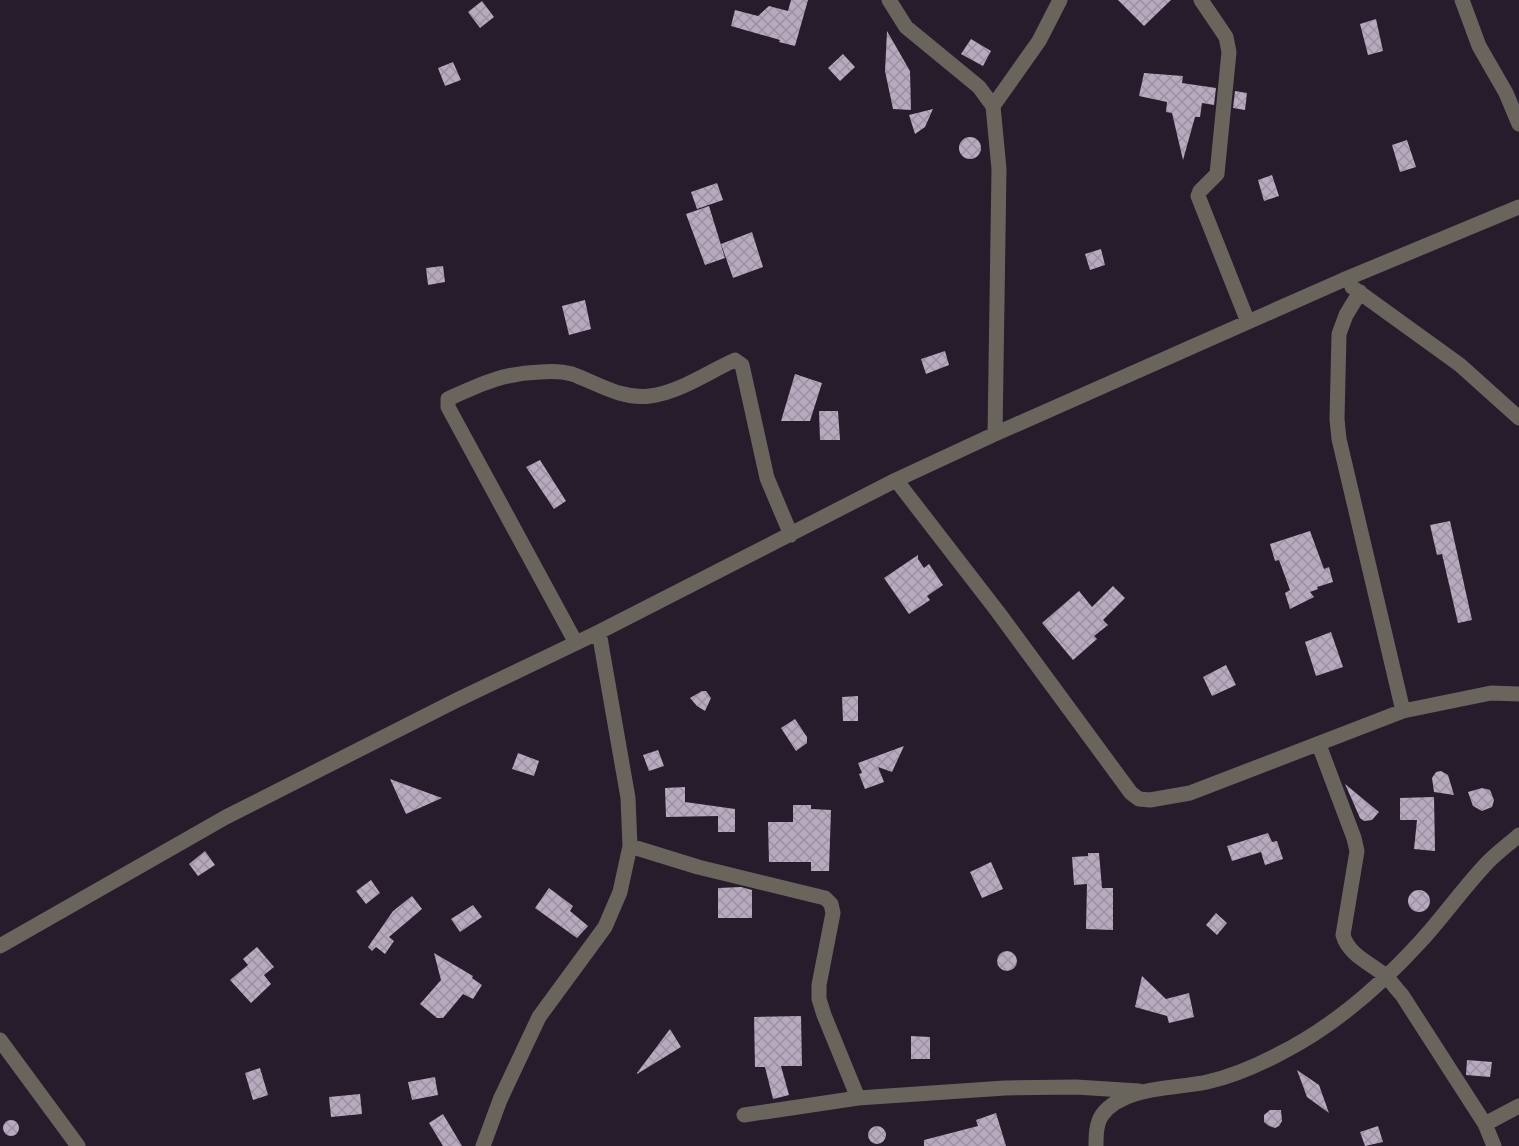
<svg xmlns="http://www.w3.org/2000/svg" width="1519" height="1146" font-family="'Archivo Narrow',sans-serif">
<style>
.building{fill:url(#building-cross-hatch)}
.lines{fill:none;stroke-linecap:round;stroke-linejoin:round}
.minor{stroke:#69655c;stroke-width:15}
</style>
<defs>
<pattern id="building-cross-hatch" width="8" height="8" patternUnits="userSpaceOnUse" patternTransform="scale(1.5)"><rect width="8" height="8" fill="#b7a9be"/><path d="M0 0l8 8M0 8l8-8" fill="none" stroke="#9b90a0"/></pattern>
</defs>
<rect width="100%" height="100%" fill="#261c2c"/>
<!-- building -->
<path class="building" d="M 791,0 L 808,0 L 795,46 L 779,42 L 780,40 L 731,26 L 735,10 L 758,16 L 769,6 L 788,11 Z
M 1118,0 L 1171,0 L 1144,26 Z
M 482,1 L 494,17 L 480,28 L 468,12 Z
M 1376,19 L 1383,51 L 1368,55 L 1360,24 Z
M 887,31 L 910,71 L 911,110 L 893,109 L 885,71 Z
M 971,39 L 991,51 L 983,66 L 961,54 Z
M 843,54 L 855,67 L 840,81 L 828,68 Z
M 453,62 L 461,80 L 445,86 L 438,68 Z
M 1144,73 L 1183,76 L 1182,83 L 1216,88 L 1214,105 L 1202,103 L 1200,117 L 1195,117 L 1183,160 L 1172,113 L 1166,112 L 1167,102 L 1139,96 Z
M 1235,91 L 1247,93 L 1245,110 L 1233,108 Z
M 933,109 L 925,127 L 915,134 L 909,115 Z
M959 148a11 11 0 1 1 22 0a11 11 0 1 1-22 0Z
M 1407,140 L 1416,167 L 1400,172 L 1392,145 Z
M 1272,175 L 1279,196 L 1264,201 L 1258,180 Z
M 717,183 L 723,200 L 697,209 L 691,192 Z
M 709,206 L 725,258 L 705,265 L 686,214 Z
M 752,232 L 763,267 L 733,278 L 721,244 Z
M 1101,249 L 1105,265 L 1090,270 L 1085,254 Z
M 443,266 L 445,282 L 428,285 L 426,268 Z
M 585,300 L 591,329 L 569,335 L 562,306 Z
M 945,351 L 949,365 L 926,374 L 921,359 Z
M 795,374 L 822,383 L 810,421 L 781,421 Z
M 819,411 L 838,411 L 840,440 L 820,440 Z
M 540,460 L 566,501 L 554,509 L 526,467 Z
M 1450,521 L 1472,620 L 1458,623 L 1442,554 L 1437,555 L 1430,525 Z
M 1310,531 L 1324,569 L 1329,567 L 1333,582 L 1317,587 L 1318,589 L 1310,592 L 1314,597 L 1290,609 L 1285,593 L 1290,590 L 1279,560 L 1275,561 L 1270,544 Z
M 918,555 L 918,559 L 924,568 L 929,564 L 943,585 L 927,596 L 930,600 L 909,614 L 884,578 Z
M 1113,586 L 1125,598 L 1103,620 L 1108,625 L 1094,636 L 1097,639 L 1073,660 L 1042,623 L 1079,591 L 1092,607 Z
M 1331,632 L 1343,667 L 1316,676 L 1305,642 Z
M 1226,665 L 1236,685 L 1212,696 L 1203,677 Z
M 702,691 L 706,691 L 711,698 L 705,711 L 697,706 L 690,698 Z
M 858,696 L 858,721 L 843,721 L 842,697 Z
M 795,719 L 807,737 L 807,743 L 796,751 L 781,728 Z
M 904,746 L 892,772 L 878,767 L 884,782 L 865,789 L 859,774 L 862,773 L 858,763 Z
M 658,750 L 664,766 L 649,771 L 643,755 Z
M 518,753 L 539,761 L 534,776 L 512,769 Z
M 1441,771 L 1448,775 L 1454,795 L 1434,792 L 1432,778 L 1436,772 Z
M 390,779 L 442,798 L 406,814 Z
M 1345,784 L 1379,812 L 1372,820 L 1364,821 L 1360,818 Z
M 685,787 L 685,802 L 735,809 L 735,832 L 718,832 L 718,816 L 666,817 L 665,788 Z
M 1482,788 L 1490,790 L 1494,800 L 1492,807 L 1482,811 L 1473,806 L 1468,792 Z
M 1434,797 L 1435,851 L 1414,849 L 1417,820 L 1400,820 L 1400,798 Z
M 793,805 L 811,805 L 811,809 L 831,810 L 829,871 L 811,871 L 811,862 L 769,862 L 768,822 L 793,822 Z
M 1268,833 L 1272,842 L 1277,841 L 1283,859 L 1265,865 L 1261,852 L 1232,861 L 1227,846 Z
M 205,851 L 215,865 L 198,876 L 189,864 Z
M 1088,853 L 1099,853 L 1102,888 L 1113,888 L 1113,930 L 1086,929 L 1087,884 L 1074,885 L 1072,857 L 1088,856 Z
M 991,862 L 1003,889 L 982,898 L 970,872 Z
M 371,880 L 380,893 L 366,904 L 356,891 Z
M 741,887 L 752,890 L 752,918 L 718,918 L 718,888 Z
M 549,888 L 573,906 L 570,911 L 588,926 L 577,938 L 535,908 Z
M1408 901a11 11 0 1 1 22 0a11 11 0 1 1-22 0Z
M 412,896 L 422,909 L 389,937 L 394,941 L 385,954 L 376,947 L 372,951 L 368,947 L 393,911 Z
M 473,905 L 482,917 L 460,932 L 451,919 Z
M 1216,913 L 1227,923 L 1217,935 L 1206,925 Z
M 257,947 L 274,967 L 264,975 L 271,984 L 251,1003 L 230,980 L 248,965 L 243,959 Z
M997 961a10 10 0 1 1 20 0a10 10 0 1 1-20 0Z
M 434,953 L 473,976 L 472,978 L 482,985 L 473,999 L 463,994 L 443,1018 L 437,1018 L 420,1004 L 441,980 Z
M 1142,976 L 1166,999 L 1189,993 L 1194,1017 L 1169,1023 L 1167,1016 L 1135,1007 Z
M 801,1016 L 802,1066 L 781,1066 L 789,1095 L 773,1099 L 765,1067 L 755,1067 L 754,1017 Z
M 670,1029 L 681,1047 L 637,1074 L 637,1073 Z
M 911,1036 L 930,1037 L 930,1059 L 911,1059 Z
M 1467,1060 L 1492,1062 L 1490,1077 L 1466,1075 Z
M 260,1068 L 268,1095 L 253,1100 L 245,1073 Z
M 1297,1070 L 1319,1085 L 1329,1113 L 1307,1097 Z
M 435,1077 L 438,1095 L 412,1100 L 408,1082 Z
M 360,1094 L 362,1114 L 331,1117 L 329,1097 Z
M 1270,1110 L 1281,1110 L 1282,1121 L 1279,1126 L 1275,1128 L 1269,1126 L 1264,1122 L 1264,1115 Z
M 996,1113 L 1006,1146 L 924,1146 L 924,1140 L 978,1126 L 976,1120 Z
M 443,1114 L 462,1146 L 443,1146 L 429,1123 Z
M3 1128a8 8 0 1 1 16 0a8 8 0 1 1-16 0Z
M868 1135a9 9 0 1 1 18 0a9 9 0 1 1-18 0Z
M 1378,1126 L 1383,1142 L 1365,1146 L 1360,1132 Z"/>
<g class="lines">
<!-- minor -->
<path class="minor" d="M 889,0 L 906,27 L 979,87 L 993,106 L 1039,41 L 1060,0
M 1201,0 L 1226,37 L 1229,52 L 1217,174 L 1200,191 L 1198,196 L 1248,322
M 1462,0 L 1479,46 L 1506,93 L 1519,124
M 993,106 L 999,169 L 995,434
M 1352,287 L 1460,365 L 1519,418
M 1360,292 L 1346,315 L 1339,334 L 1337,419 L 1339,439 L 1403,711
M 896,480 L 998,612 L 1131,793 L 1139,799 L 1150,800 L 1190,793 L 1403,711 L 1491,693 L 1519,694
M 576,643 L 448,407 L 448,399 L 452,397 C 483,383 505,373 540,372 C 550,371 562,371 572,374 C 597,383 622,400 650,396 C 680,392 708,372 735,360 L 742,365 L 767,478 L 791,535
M 1319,745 L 1354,838 L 1357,851 L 1343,935 C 1349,956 1371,963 1387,977 C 1392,983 1397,990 1402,995 L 1485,1124 L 1494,1146
M 630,846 L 698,867 L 825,898 L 831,904 L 833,913 L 819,985 L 819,999 L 824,1015 L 858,1098
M 0,946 L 226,817 L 455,701 L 599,632 L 896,480 L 995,434 L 1343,280 L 1519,207
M 0,1040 L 78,1146
M 744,1115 L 858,1098 L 1005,1088 L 1076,1087 L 1139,1091
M 1485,1124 L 1519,1106
M 483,1146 L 500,1100 L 539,1017 L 605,927 L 620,892 L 630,846 L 628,798 L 599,632
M 1096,1146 C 1096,1136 1096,1124 1102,1115 C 1123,1086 1175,1089 1207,1082 C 1233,1076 1256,1066 1279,1054 C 1333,1027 1380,986 1421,941 C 1444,916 1464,887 1488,862 C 1498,852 1509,844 1519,835"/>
</g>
</svg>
